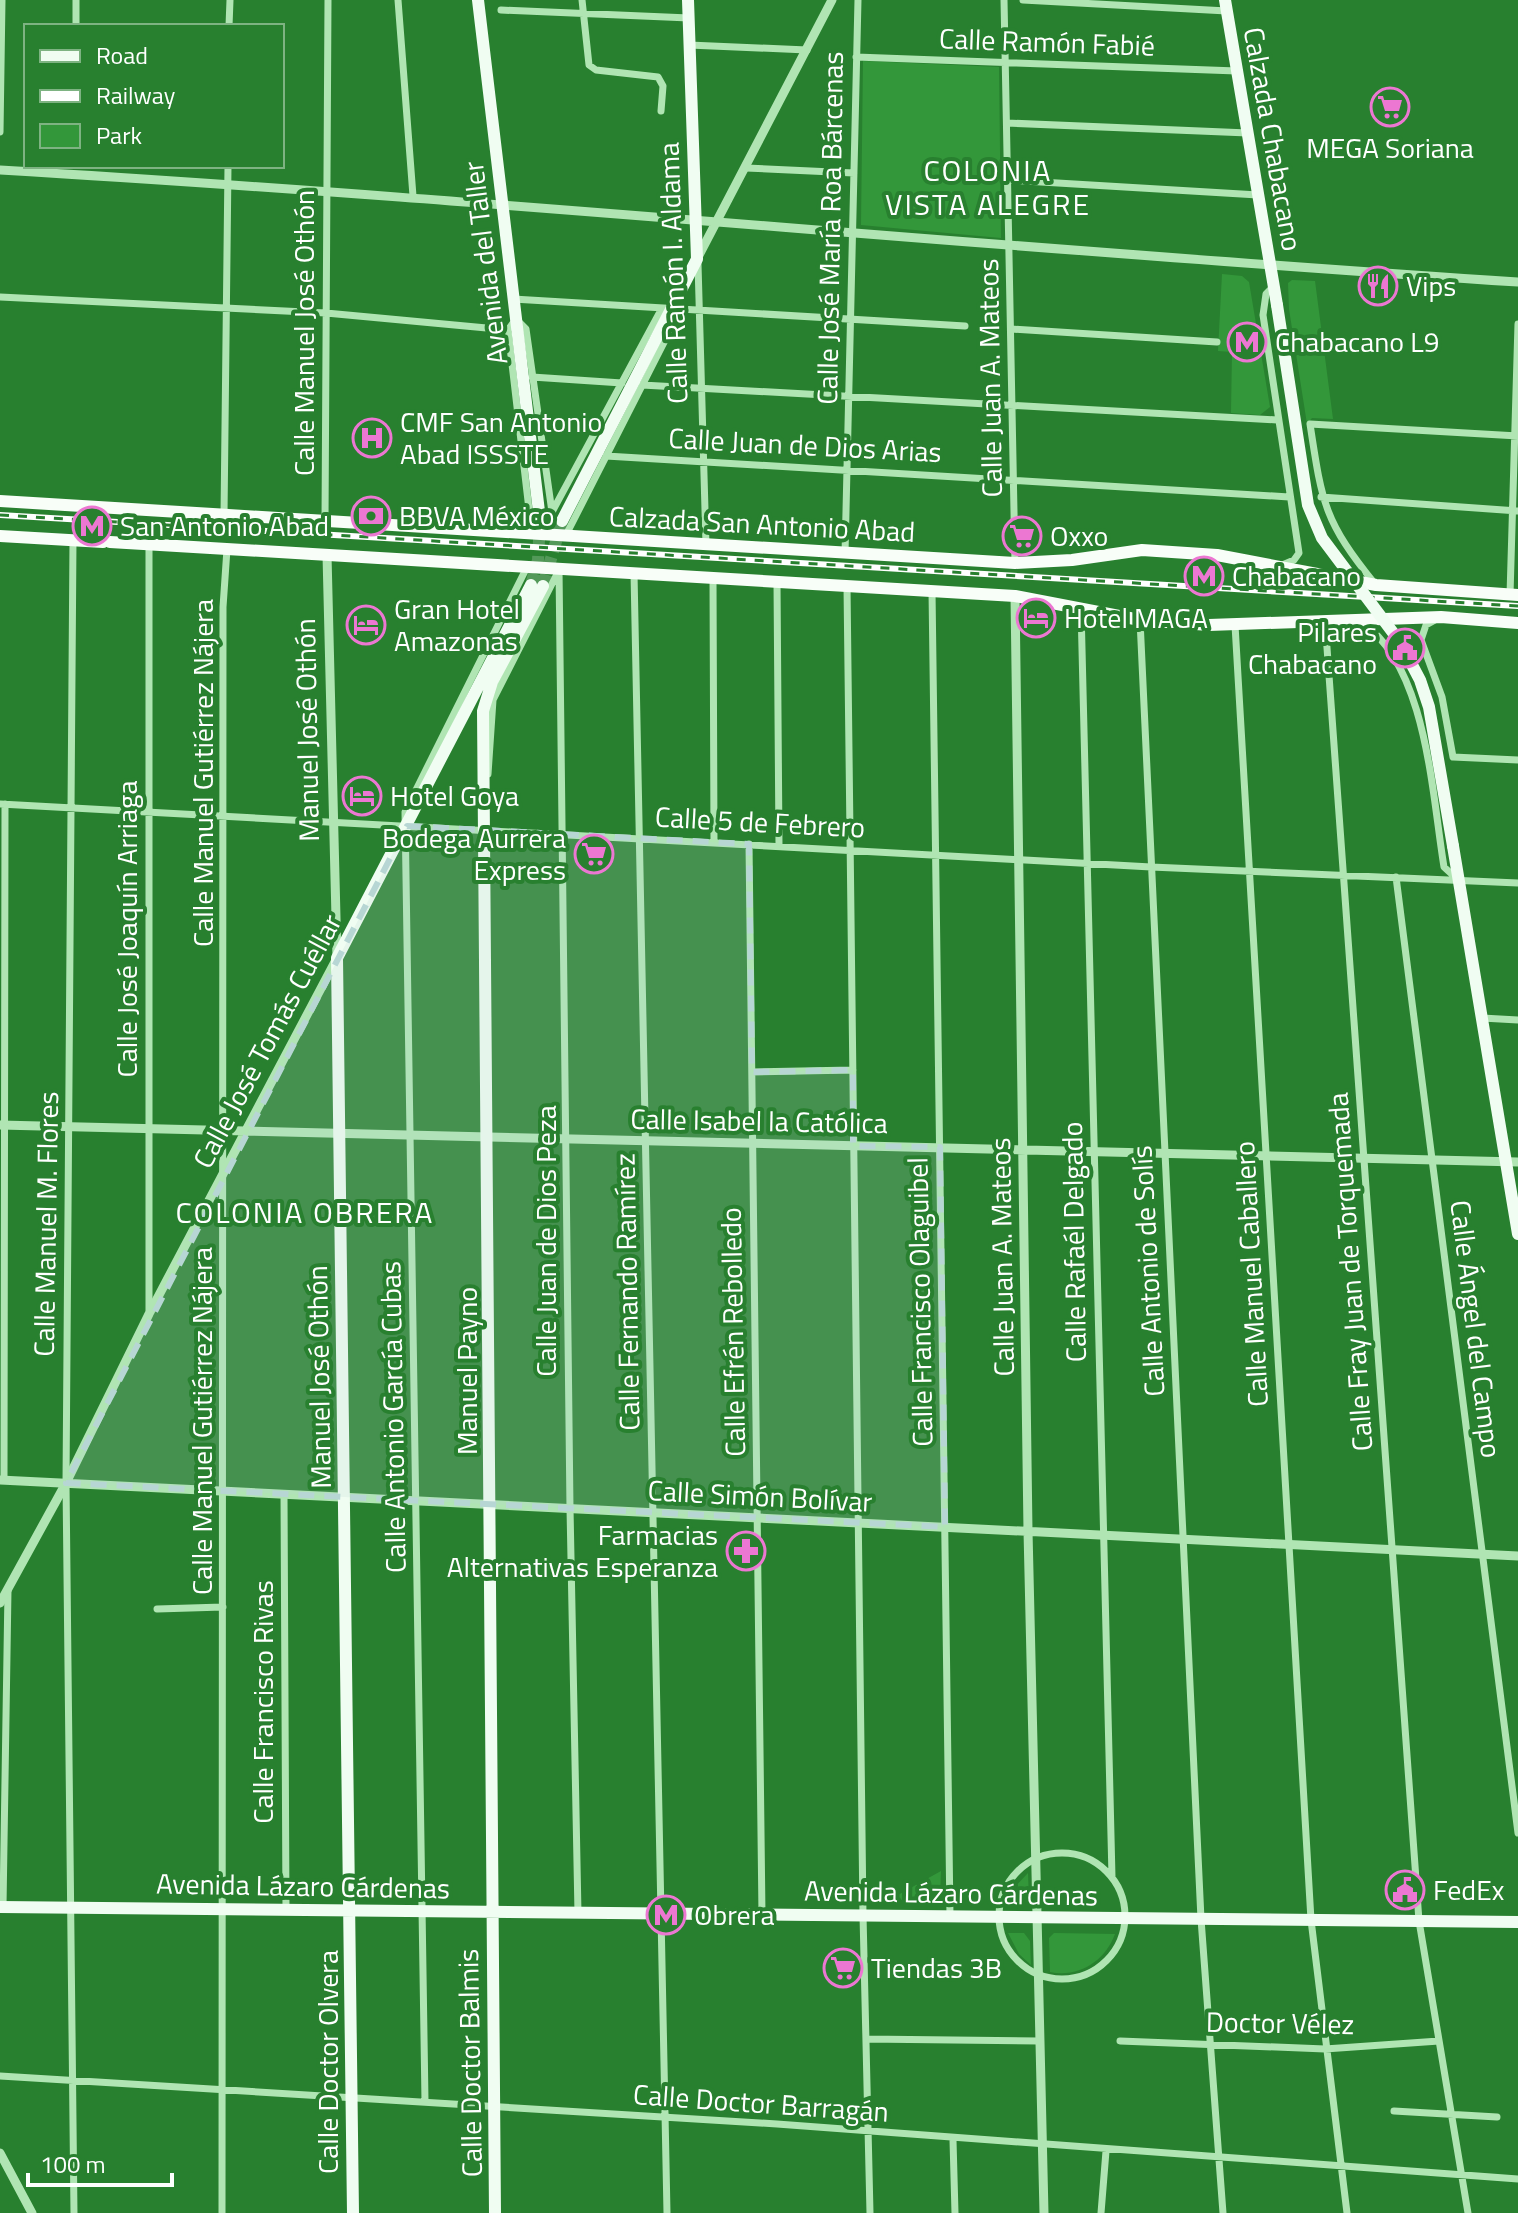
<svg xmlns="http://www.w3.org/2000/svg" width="1518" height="2213" font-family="'Titillium Web',sans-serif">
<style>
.green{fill:#33973a}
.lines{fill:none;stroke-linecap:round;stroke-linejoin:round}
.primary-tunnel{stroke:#539959;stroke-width:12;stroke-dasharray:12 6;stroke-linecap:butt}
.minor{stroke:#b0e5b3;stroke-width:7}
.tertiary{stroke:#b0e5b3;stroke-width:9}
.primary{stroke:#f0fdf2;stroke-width:12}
.trunk{stroke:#f8fef8;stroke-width:12}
.rail-casing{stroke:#fff;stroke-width:6}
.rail{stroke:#28802f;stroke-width:3;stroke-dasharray:9;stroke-linecap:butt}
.primary-bridge{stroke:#f0fdf2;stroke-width:12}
.marked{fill:#b7d6d4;fill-opacity:0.2;stroke:#b7d6d4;stroke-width:6;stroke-dasharray:16 10;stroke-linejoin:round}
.labels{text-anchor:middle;stroke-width:8;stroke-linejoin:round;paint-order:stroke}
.street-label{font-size:28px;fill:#fff;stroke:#28802f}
.poi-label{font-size:28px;fill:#fff;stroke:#28802f;text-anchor:start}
.neighbourhood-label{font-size:30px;letter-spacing:2px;fill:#fff;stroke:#28802f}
</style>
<rect width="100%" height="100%" fill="#28802f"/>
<!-- green -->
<path class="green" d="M 863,61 L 999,67 L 1001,238 L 861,225 Z
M 1222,274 L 1242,276 L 1249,282 L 1270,407 L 1260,415 L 1231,413 L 1232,352 L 1218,351 Z
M 1292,280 L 1315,281 L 1333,419 L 1312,418 L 1307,424 L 1289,309 L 1288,283 Z
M 941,1871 L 940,1899 L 889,1900 Z
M 1028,1873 L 1029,1901 L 1008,1902 L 1014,1888 Z
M 1008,1933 L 1024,1933 L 1030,1941 L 1031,1965 L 1019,1954 Z
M 1054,1933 L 1115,1934 C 1105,1961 1079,1978 1050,1972 L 1049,1938 Z"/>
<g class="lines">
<!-- primary-tunnel -->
<path class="primary-tunnel" d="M 531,585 L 538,560 L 540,520
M 543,586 L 562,521"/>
<!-- minor -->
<path class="minor" d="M 398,0 L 413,196
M 582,0 L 589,65 L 596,70 L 658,77 L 663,86 L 661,111
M 1004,0 L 1015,563
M 1023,0 L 1227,11
M 501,10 L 689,18
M 76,26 L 76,0
M 229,26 L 230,0
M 689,45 L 807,50
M 856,57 L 1237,71
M 1007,123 L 1248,133
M 0,132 L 2,0
M 746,168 L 854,173
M 1008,180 L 1258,195
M 698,264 L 706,545
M 1274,286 L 1266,294 L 1263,315 L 1299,553 L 1294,560 L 1280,566
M 0,297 L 326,313 L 508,330
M 513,299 L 965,326
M 1011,329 L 1217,342
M 532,377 L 622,383
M 642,385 L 1277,420
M 606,456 L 1289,497
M 1321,497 L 1518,511
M 224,515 L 228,166
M 325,522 L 328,0
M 532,535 L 508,330 L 516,319 L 526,329 L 552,512 L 661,310
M 565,537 L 680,311
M 73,540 L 66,1483 L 74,2213
M 845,554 L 858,0
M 559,569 L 570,1508 L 578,1913
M 634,573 L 667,2213
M 713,578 L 714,842
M 777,582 L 779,845
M 1375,584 C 1324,521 1322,503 1310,424 L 1518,436
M 847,586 L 863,1915 L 870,2213
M 932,591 L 950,1916
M 1510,595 L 1518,324
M 1081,608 L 1112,1877
M 1140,620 L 1201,1919 L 1223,2213
M 1325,620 L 1419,1921 L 1468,2213
M 1435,620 L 1426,625 L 1421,640 L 1442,697 L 1453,757 L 1518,760
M 1361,622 C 1427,665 1432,795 1444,867 L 1457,879
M 1235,625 L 1311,1920 L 1347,2213
M 488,774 L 493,700 L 557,574
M 0,804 L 1151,867 L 1518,883
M 749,844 L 762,1915
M 1396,877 L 1518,1833
M 1482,1018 L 1518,1020
M 752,1072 L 853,1070
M 149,1310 L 149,544
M 4,1480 L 5,804
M 284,1494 L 286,1910
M 157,1609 L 223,1607
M999 1916a63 63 0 1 1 126 0a63 63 0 1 1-126 0Z
M 3,1907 L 8,1590
M 866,2039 L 1039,2041
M 1120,2041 L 1325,2049 L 1439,2041
M 0,2076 L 777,2124 L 1518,2179
M 425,2101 L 405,812 L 527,567
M 1394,2111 L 1497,2117
M 953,2140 L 955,2213
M 222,2213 L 223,607 L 227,549
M 1101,2213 L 1106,2151"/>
<!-- tertiary -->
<path class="tertiary" d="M 0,170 C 507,200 1011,250 1518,282
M 697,259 L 832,0
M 1015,596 L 1028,1531 L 1044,2213
M 0,1125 L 1518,1162
M 0,1480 L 1518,1556
M 0,1603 L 66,1483 L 149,1314 L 337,958 L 327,555
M 0,2153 L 32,2213"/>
<!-- primary -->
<path class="primary" d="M 478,0 L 540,520
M 1225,0 L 1277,305
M 562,521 L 697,259 L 688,0
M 1453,846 L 1518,1234
M 0,1907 L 1518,1922
M 353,2213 L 337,958 L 531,585
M 495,2213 L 483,711 L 492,682 L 543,586"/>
<!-- trunk -->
<path class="trunk" d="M 0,501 L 1015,563 L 1072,560 L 1142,550 L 1217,555 L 1376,585 L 1518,595
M 0,536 L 103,542
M 110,542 L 1015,596 L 1140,620 L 1209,625 L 1441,617 L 1518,623"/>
<!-- rail casing -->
<g class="rail-casing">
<path id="rail" d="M 0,515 L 1518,606"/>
</g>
<!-- rail -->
<use href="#rail" class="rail"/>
<!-- primary-bridge -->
<path class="primary-bridge" d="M 1277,305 L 1308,505 L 1322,538 L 1400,642 L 1420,680 L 1429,707 L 1453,846"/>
</g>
<!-- marked area -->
<path class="marked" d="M 407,826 L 749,844 L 752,1072 L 853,1070 L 853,1146 L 940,1147 L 945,1527 L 66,1483 Z"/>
<!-- icons -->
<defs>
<g id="supermarket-ring" transform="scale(2)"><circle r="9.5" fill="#28802f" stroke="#ec77d2" stroke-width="1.5"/><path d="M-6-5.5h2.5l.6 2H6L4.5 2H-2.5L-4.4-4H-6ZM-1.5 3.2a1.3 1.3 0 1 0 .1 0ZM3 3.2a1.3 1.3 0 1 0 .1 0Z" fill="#ec77d2"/></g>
<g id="restaurant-ring" transform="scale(2)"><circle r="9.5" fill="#28802f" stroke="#ec77d2" stroke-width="1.5"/><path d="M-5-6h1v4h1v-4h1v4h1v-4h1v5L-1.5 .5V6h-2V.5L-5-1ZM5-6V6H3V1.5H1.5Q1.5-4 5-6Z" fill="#ec77d2"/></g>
<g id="metro-ring" transform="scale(2)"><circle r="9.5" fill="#28802f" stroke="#ec77d2" stroke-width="1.5"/><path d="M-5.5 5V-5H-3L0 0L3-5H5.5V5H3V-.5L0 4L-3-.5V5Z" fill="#ec77d2"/></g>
<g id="hospital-ring" transform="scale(2)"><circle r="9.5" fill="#28802f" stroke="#ec77d2" stroke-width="1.5"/><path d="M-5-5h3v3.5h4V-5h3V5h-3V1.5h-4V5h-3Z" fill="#ec77d2"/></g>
<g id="bank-ring" transform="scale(2)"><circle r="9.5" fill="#28802f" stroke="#ec77d2" stroke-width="1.5"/><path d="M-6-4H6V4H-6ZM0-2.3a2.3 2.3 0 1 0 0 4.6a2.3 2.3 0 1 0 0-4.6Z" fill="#ec77d2"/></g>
<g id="hotel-ring" transform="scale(2)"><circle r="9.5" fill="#28802f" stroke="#ec77d2" stroke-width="1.5"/><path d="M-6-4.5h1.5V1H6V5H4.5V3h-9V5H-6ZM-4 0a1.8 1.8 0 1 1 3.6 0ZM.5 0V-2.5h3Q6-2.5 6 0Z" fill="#ec77d2"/></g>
<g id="civic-ring" transform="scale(2)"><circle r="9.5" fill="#28802f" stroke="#ec77d2" stroke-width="1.5"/><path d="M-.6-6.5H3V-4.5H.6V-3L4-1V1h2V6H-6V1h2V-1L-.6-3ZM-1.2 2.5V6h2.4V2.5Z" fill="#ec77d2"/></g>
<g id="pharmacy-ring" transform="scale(2)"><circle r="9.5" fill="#28802f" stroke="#ec77d2" stroke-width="1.5"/><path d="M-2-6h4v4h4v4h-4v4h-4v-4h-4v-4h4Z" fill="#ec77d2"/></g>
</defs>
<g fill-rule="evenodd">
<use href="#supermarket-ring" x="1390" y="107"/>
<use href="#restaurant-ring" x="1378" y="286"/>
<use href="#metro-ring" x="1247" y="342"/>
<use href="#hospital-ring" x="372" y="438"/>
<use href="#bank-ring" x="371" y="516"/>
<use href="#metro-ring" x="92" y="526"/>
<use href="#supermarket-ring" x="1022" y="536"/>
<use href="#metro-ring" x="1204" y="576"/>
<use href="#hotel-ring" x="1036" y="618"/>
<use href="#hotel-ring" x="366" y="625"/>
<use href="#civic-ring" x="1405" y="648"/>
<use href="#hotel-ring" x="362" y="796"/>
<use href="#supermarket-ring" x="594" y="854"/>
<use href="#pharmacy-ring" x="746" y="1551"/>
<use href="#civic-ring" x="1405" y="1890"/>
<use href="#metro-ring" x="666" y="1915"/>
<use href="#supermarket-ring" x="843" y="1968"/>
</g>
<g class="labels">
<!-- street labels -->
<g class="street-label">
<text transform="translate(1047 42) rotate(2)" y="10">Calle Ramón Fabié</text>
<text transform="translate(1273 139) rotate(80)" y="10">Calzada Chabacano</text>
<text transform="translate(830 228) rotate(-89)" y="10">Calle José María Roa Bárcenas</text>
<text transform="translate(485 263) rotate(-97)" y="10">Avenida del Taller</text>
<text transform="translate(673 273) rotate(-92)" y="10">Calle Ramón I. Aldama</text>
<text transform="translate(304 333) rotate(-90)" y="10">Calle Manuel José Othón</text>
<text transform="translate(990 378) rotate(-91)" y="10">Calle Juan A. Mateos</text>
<text transform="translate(805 445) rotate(3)" y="10">Calle Juan de Dios Arias</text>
<text transform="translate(762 524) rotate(3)" y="10">Calzada San Antonio Abad</text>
<text transform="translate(307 730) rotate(-91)" y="10">Manuel José Othón</text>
<text transform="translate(203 773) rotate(-90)" y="10">Calle Manuel Gutiérrez Nájera</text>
<text transform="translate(760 822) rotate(3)" y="10">Calle 5 de Febrero</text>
<text transform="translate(127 929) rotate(-90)" y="10">Calle José Joaquín Arriaga</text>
<text transform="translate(267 1041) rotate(-62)" y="10">Calle José Tomás Cuéllar</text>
<text transform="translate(759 1121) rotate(1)" y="10">Calle Isabel la Católica</text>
<text transform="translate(46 1224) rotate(-89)" y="10">Calle Manuel M. Flores</text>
<text transform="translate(546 1241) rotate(-90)" y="10">Calle Juan de Dios Peza</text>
<text transform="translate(1074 1242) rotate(-91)" y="10">Calle Rafaél Delgado</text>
<text transform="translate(1002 1257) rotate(-91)" y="10">Calle Juan A. Mateos</text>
<text transform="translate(1148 1271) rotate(-93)" y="10">Calle Antonio de Solís</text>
<text transform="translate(1350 1272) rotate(-94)" y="10">Calle Fray Juan de Torquemada</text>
<text transform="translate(1251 1274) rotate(-93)" y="10">Calle Manuel Caballero</text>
<text transform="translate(627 1292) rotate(-91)" y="10">Calle Fernando Ramírez</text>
<text transform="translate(920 1302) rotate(-91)" y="10">Calle Francisco Olaguibel</text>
<text transform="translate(1476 1329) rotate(83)" y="10">Calle Ángel del Campo</text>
<text transform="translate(733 1332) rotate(-91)" y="10">Calle Efrén Rebolledo</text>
<text transform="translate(467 1371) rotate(-90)" y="10">Manuel Payno</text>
<text transform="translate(319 1377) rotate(-91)" y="10">Manuel José Othón</text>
<text transform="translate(393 1417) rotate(-91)" y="10">Calle Antonio García Cubas</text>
<text transform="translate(202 1421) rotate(-90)" y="10">Calle Manuel Gutiérrez Nájera</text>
<text transform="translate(760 1496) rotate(3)" y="10">Calle Simón Bolívar</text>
<text transform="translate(263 1702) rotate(-90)" y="10">Calle Francisco Rivas</text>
<text transform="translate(303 1886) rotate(1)" y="10">Avenida Lázaro Cárdenas</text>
<text transform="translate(951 1893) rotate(1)" y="10">Avenida Lázaro Cárdenas</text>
<text transform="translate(1280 2023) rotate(1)" y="10">Doctor Vélez</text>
<text transform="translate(328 2062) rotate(-90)" y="10">Calle Doctor Olvera</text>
<text transform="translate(470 2063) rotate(-91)" y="10">Calle Doctor Balmis</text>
<text transform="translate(761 2103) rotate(4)" y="10">Calle Doctor Barragán</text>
</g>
<!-- poi labels -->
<g class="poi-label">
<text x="1390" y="158" text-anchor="middle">MEGA Soriana</text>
<text x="1406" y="296">Vips</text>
<text x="1275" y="352">Chabacano L9</text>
<text x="400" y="432">CMF San Antonio<tspan x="400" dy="32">Abad ISSSTE</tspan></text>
<text x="399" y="526">BBVA México</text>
<text x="120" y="536">San Antonio Abad</text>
<text x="1050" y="546">Oxxo</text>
<text x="1232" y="586">Chabacano</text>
<text x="394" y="619">Gran Hotel<tspan x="394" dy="32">Amazonas</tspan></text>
<text x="1064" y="628">Hotel MAGA</text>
<text x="1377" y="642" text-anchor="end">Pilares<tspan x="1377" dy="32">Chabacano</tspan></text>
<text x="390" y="806">Hotel Goya</text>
<text x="566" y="848" text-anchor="end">Bodega Aurrera<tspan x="566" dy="32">Express</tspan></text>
<text x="718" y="1545" text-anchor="end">Farmacias<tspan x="718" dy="32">Alternativas Esperanza</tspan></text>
<text x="1433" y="1900">FedEx</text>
<text x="694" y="1925">Obrera</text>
<text x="871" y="1978">Tiendas 3B</text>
</g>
<!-- neighbourhood labels -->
<g class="neighbourhood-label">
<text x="988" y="181">COLONIA<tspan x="988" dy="34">VISTA ALEGRE</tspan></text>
<text x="305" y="1223">COLONIA OBRERA</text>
</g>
</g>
<!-- legend -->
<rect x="24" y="24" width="260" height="144" fill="#28802f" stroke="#7eb382" stroke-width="2"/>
<rect x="40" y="50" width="40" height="12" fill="#f0fdf2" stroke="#7eb382" stroke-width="2"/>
<text x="96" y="64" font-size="24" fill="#ffffff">Road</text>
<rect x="40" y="90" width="40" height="12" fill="#ffffff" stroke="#7eb382" stroke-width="2"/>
<text x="96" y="104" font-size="24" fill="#ffffff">Railway</text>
<rect x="40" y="124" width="40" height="24" fill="#33973a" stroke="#7eb382" stroke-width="2"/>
<text x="96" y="144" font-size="24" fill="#ffffff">Park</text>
<!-- scale -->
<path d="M28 2173v12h144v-12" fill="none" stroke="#ffffff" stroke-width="4"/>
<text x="40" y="2173" font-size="24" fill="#ffffff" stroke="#28802f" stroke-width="6" paint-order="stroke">100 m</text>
</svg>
